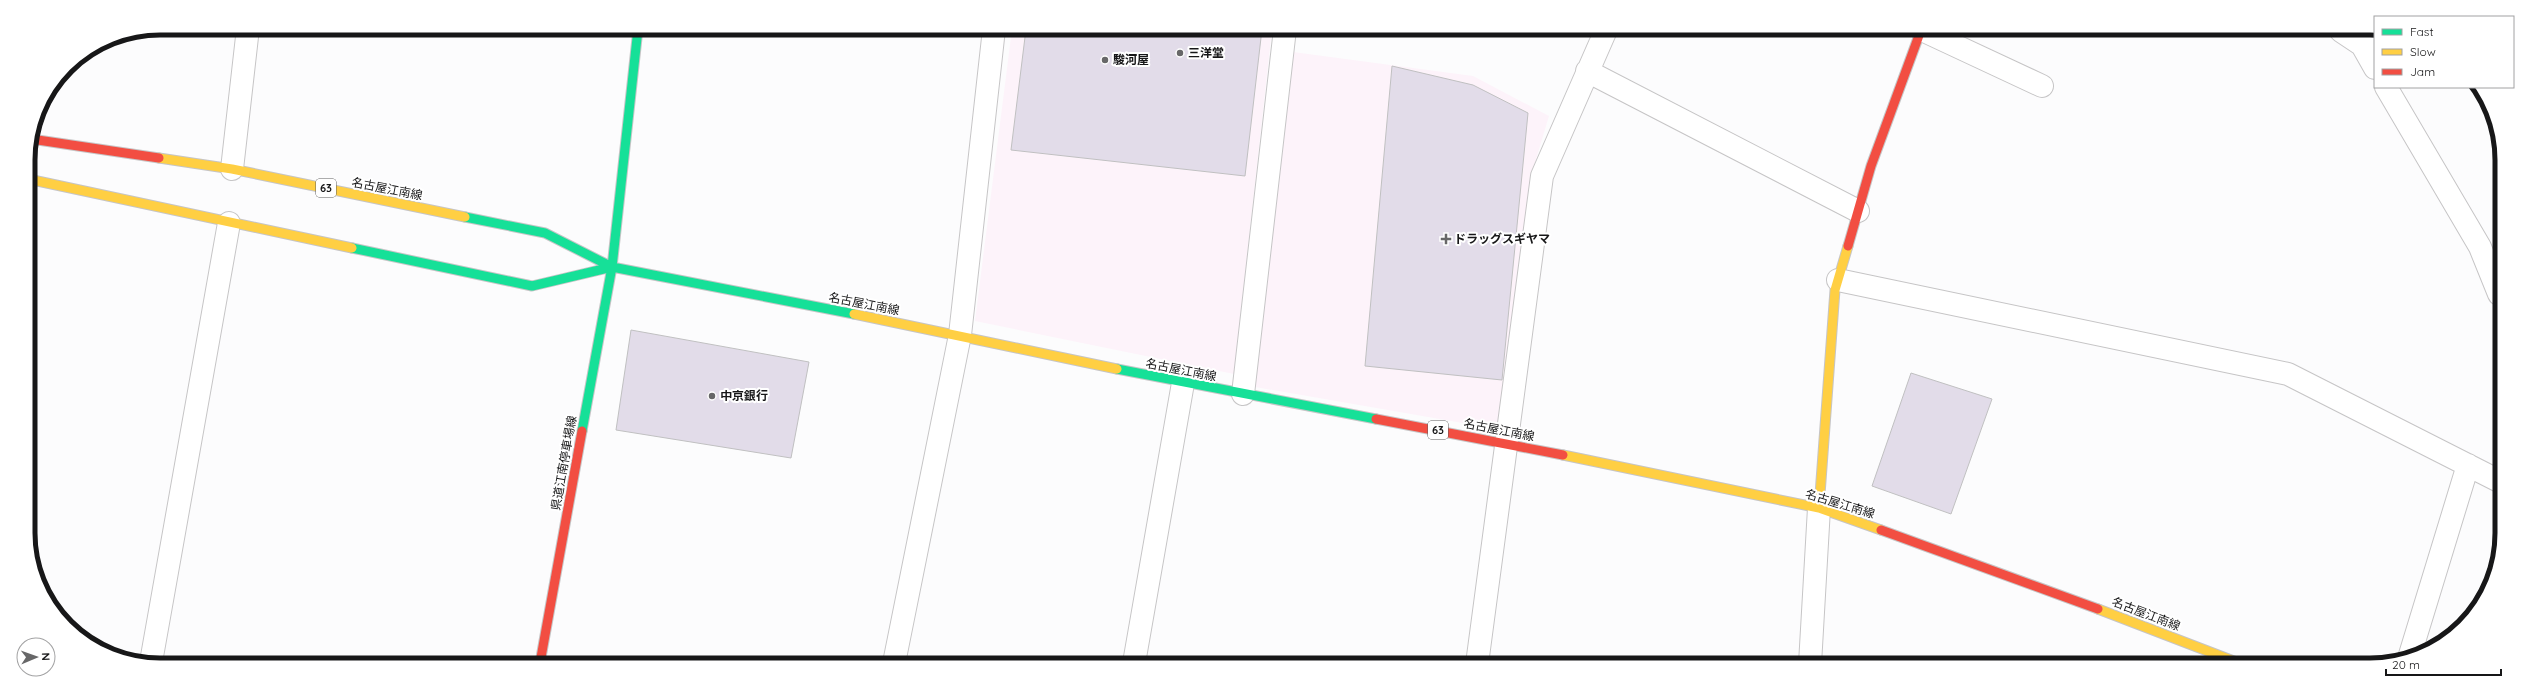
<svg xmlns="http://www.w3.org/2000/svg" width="2530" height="693" font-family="Quicksand,'Noto Sans JP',sans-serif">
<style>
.commercial{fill:#fdf3fa}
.building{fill:#e2dce9;stroke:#c0c0c1}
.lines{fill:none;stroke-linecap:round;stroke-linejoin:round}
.street-casing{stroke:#c6c5c6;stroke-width:24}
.fast-casing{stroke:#c6c5c6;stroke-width:11}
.slow-casing{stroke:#c6c5c6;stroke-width:11}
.jam-casing{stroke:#c6c5c6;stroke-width:11}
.street{stroke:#fff;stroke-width:22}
.fast{stroke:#16e098;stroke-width:9}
.slow{stroke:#ffcf43;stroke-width:9}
.jam{stroke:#f24e42;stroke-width:9}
.poi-dot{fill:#676768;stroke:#fff;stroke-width:1.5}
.labels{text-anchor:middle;stroke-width:4;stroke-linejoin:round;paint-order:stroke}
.shield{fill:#fff;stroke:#5d5d5d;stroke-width:1}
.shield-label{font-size:11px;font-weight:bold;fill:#171718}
.poi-label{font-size:12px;font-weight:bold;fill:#171718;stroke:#fff;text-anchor:start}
.street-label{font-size:12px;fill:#171718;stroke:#fff}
.rim{fill:none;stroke:#171718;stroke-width:5}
</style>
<rect width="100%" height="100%" fill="#fcfcfd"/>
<!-- commercial -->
<path class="commercial" d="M 1012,29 L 1272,29 L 1234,374 L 975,321 Z
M 1293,52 L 1473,76 L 1549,116 L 1531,176 L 1497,429 L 1255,387 Z"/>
<!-- building -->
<path class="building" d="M 1026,29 L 1262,29 L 1245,176 L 1011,150 Z
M 1392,66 L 1473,85 L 1528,113 L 1502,380 L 1365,366 Z
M 631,330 L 809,362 L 791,458 L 616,430 Z
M 1911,373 L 1992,399 L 1951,514 L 1872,486 Z"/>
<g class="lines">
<!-- street casing -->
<g class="street-casing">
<path id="street" d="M 1922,30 L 2042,86
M 2341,31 L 2362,45 L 2375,49
M 2362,45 L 2375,68
M 1587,71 L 1858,211
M 2386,87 L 2480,247 L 2499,294
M 232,169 L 248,28
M 1838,280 L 2288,374 L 2499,481
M 1243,394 L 1285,29
M 2409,658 L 2468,465
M 151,662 L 229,223
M 894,663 L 960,335 L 994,29
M 1134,663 L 1183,383
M 1477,664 L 1542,176 L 1606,30
M 1810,664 L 1819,508"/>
</g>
<!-- fast casing -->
<g class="fast-casing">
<path id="fast" d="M 465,217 L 545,233 L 612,267 L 854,314
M 352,248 L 532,286 L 612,267
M 1117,369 L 1376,419
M 582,431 L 612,267 L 638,29"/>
</g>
<!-- slow casing -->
<g class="slow-casing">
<path id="slow" d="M 159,158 L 232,169 L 465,217
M 28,179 L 352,248
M 854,314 L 1117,369
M 1563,455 L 1819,508 L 1881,530
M 1819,508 L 1835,290 L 1848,246
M 2098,609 L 2244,665"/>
</g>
<!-- jam casing -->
<g class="jam-casing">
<path id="jam" d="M 31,139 L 159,158
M 1848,246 L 1871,166 L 1921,30
M 1376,419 L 1563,455
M 1881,530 L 2098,609
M 540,663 L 582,431"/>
</g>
<!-- street -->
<use href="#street" class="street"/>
<!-- fast -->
<use href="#fast" class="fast"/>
<!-- slow -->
<use href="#slow" class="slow"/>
<!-- jam -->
<use href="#jam" class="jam"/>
</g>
<!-- markers -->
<g class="poi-dot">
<circle cx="1180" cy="53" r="4"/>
<circle cx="1105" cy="60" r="4"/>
<path d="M1444 233h4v4h4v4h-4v4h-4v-4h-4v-4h4z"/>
<circle cx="712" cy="396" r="4"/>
</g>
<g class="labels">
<!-- shield labels -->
<g class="shield">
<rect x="316" y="179" width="20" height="18" rx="3"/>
<rect x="1428" y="421" width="20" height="18" rx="3"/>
</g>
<g class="shield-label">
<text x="326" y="192">63</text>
<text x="1438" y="434">63</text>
</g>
<!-- poi labels -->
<g class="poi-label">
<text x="1188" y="57">三洋堂</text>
<text x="1113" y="64">駿河屋</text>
<text x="1454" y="243">ドラッグスギヤマ</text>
<text x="720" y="400">中京銀行</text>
</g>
<!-- street labels -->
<g class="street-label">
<text transform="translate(387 189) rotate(11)" y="4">名古屋江南線</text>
<text transform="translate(864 304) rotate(11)" y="4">名古屋江南線</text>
<text transform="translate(1181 370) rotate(11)" y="4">名古屋江南線</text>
<text transform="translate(1499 430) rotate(11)" y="4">名古屋江南線</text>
<text transform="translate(564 463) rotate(-80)" y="4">県道江南停車場線</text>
<text transform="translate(1840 504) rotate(17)" y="4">名古屋江南線</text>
<text transform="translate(2146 614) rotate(21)" y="4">名古屋江南線</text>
</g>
</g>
<!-- crop -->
<path d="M0 0H2530V693H0ZM160 35H2370A125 125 0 0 1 2495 160V533A125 125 0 0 1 2370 658H160A125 125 0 0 1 35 533V160A125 125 0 0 1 160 35Z" fill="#fff" fill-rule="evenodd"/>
<path class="rim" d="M160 35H2370A125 125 0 0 1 2495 160V533A125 125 0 0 1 2370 658H160A125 125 0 0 1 35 533V160A125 125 0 0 1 160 35Z"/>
<!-- legend -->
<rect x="2374" y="16" width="140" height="72" fill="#ffffff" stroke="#a2a2a3"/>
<rect x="2382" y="29" width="20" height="6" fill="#16e098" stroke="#a2a2a3"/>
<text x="2410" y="36" font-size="12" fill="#171718">Fast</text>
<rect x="2382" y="49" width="20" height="6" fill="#ffcf43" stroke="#a2a2a3"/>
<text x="2410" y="56" font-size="12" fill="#171718">Slow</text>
<rect x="2382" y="69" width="20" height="6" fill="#f24e42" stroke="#a2a2a3"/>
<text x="2410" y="76" font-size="12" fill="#171718">Jam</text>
<!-- north arrow -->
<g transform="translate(36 657) rotate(88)"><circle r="19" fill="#ffffff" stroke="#a2a2a3"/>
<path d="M0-3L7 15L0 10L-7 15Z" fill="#676768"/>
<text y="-6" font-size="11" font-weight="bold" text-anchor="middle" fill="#171718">N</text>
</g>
<!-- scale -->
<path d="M2386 669v6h115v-6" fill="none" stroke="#171718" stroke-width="2"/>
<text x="2392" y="669" font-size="12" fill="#171718" stroke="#ffffff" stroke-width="3" paint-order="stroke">20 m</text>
</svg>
